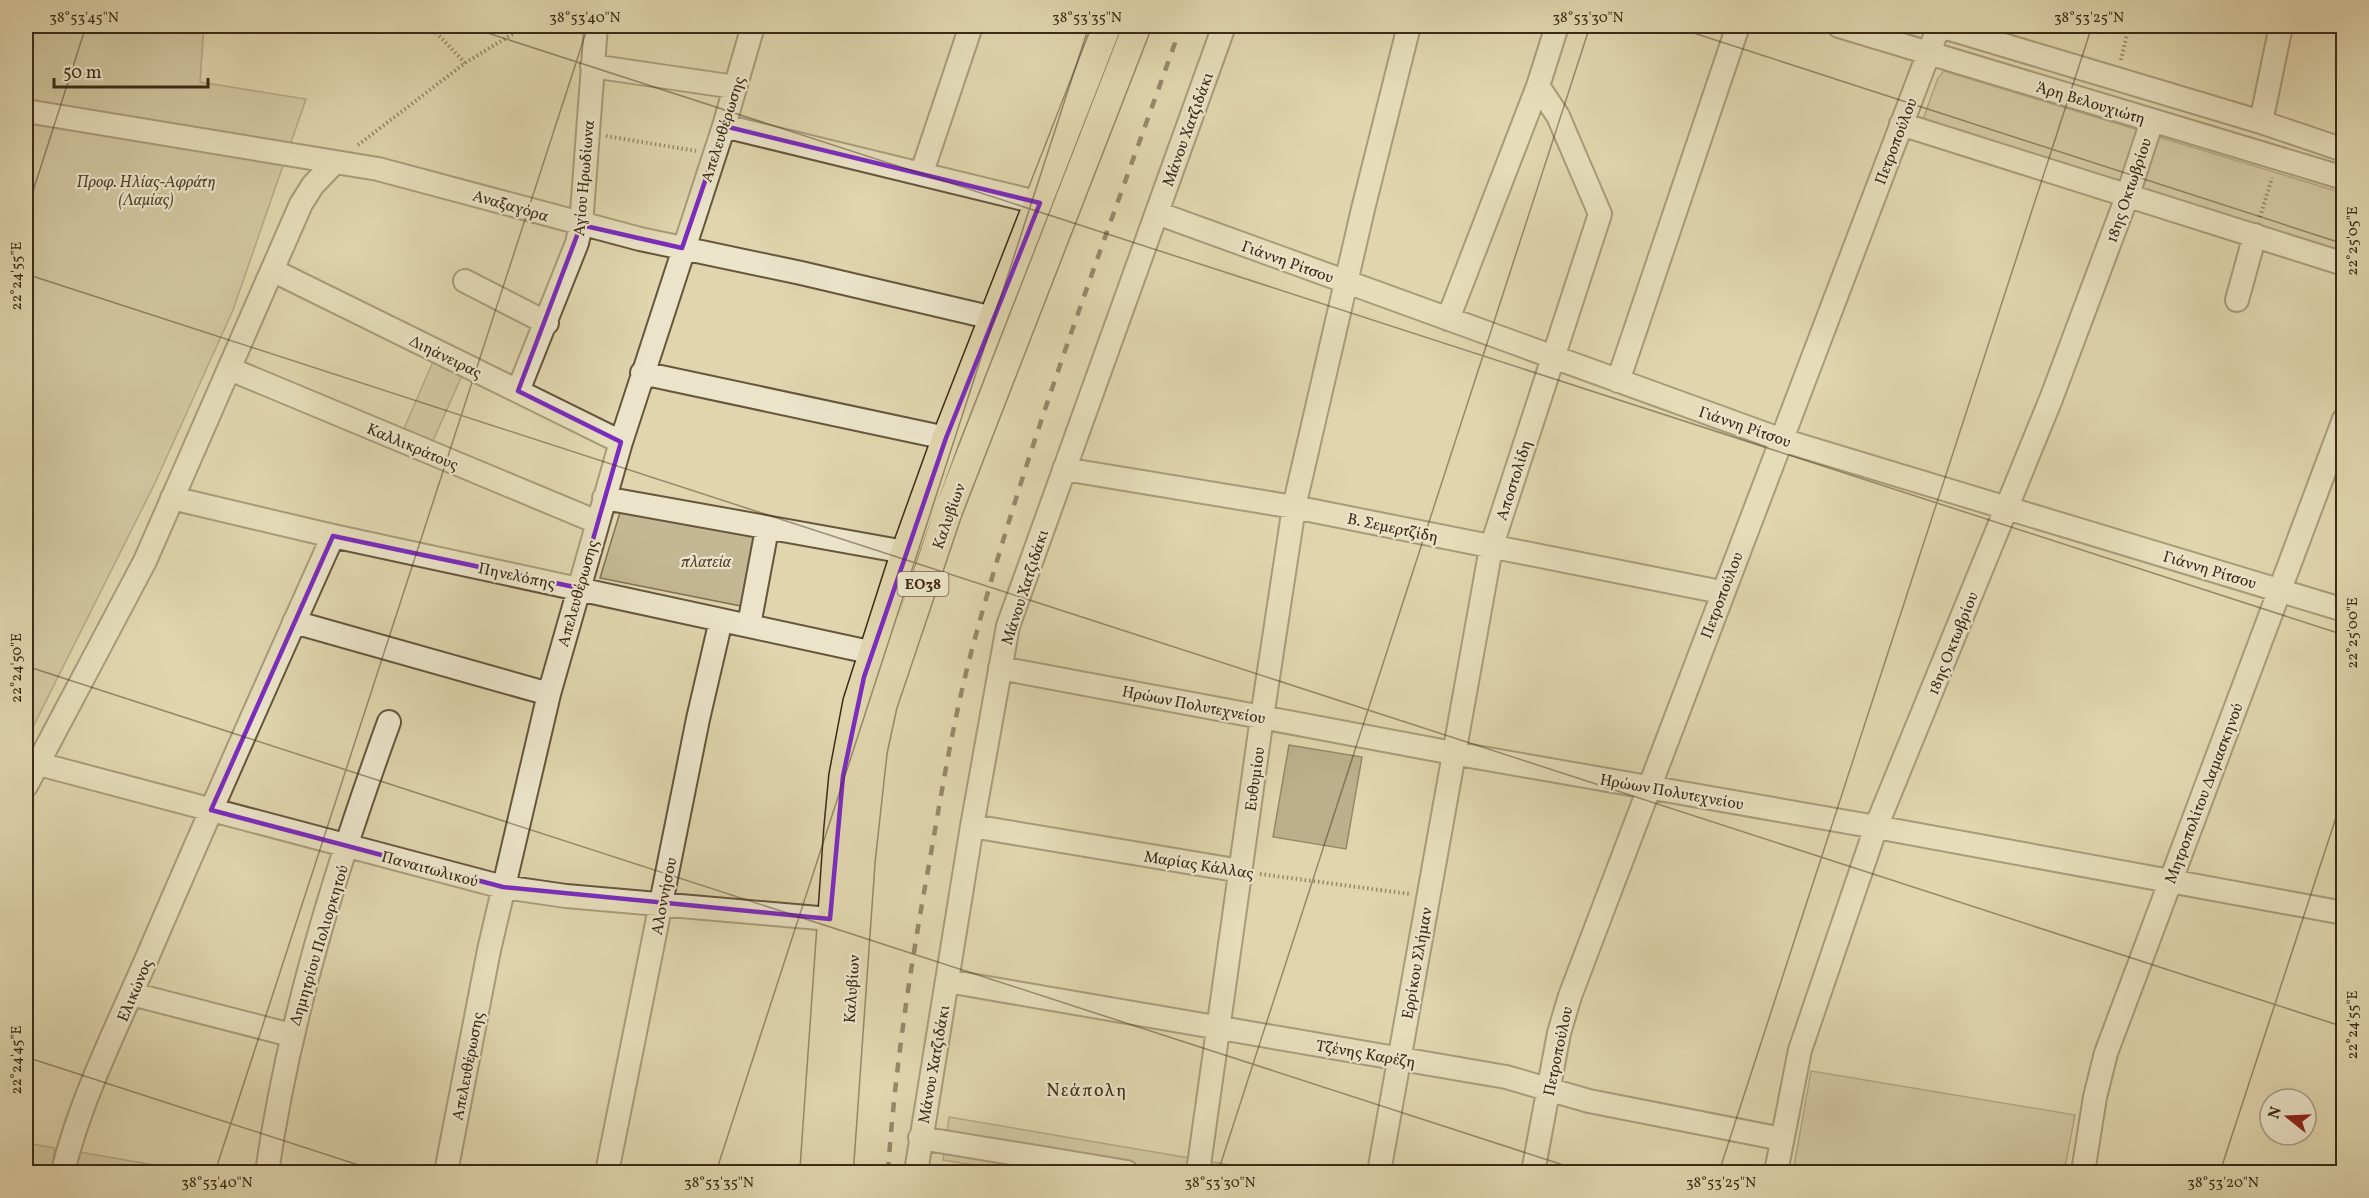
<svg xmlns="http://www.w3.org/2000/svg" width="2369" height="1198" font-family="Vollkorn,serif">
<style>
.green{fill:#c4b894;stroke:#807256;stroke-width:1.5}
.building{fill:#918365;stroke:#3c2b17;stroke-width:1.5}
.lines{fill:none;stroke-linecap:round;stroke-linejoin:round}
.minor-casing{stroke:#65563c;stroke-width:26}
.major-casing{stroke:#3c2b17;stroke-width:30}
.path{stroke:#3c2b17;stroke-width:4;stroke-dasharray:1.5 3;stroke-linecap:butt}
.minor{stroke:#ebe4ca;stroke-width:22}
.major{stroke:#e0d5ad;stroke-width:27}
.rail{stroke:#3c2b17;stroke-width:4.5;stroke-dasharray:10 10;stroke-linecap:butt}
.marked{fill:none;stroke:#7b2cbf;stroke-width:4.5;stroke-linejoin:round}
.ticks{fill:none;stroke:#3c2b17;stroke-width:1.5;stroke-opacity:0.45}
.labels{text-anchor:middle;stroke-width:4.5;stroke-linejoin:round;paint-order:stroke}
.shield{fill:#ebe4ca;stroke:#70624d;stroke-width:1.5}
.shield-label{font-size:15px;font-weight:bold;fill:#3c2b17}
.street-label{font-size:16px;fill:#3c2b17;stroke:#ebe4ca}
.park-label{font-size:16px;font-style:italic;fill:#574730;stroke:#ebe4ca}
.neighbourhood-label{font-size:18px;letter-spacing:1.5px;fill:#3c2b17;stroke:#ebe4ca}
.neatline{fill:none;stroke:#3c2b17;stroke-width:2}
.ticks-label{font-size:15px;text-anchor:middle;fill:#3c2b17}
</style>
<rect width="100%" height="100%" fill="#e0d5ad"/>
<filter id="stains"><feTurbulence type="fractalNoise" baseFrequency=".00333" numOctaves="4"/><feColorMatrix values="0 0 0 0 .2 0 0 0 0 .09 0 0 0 0 .02 0 0 0 .5 -.17"/></filter>
<radialGradient id="worn" r=".72"><stop offset=".6" stop-color="#630" stop-opacity="0"/><stop offset="1" stop-color="#630" stop-opacity=".3"/></radialGradient>
<!-- green -->
<path class="green" d="M 26,26 L 204,26 L 200,82 L 306,99 L 233,310 L 155,483 L 26,741 Z
M 1944,71 L 2138,130 L 2120,184 L 1922,122 L 1938,78 Z
M 2159,137 L 2343,193 L 2343,257 L 2142,192 Z
M 435,357 L 464,371 L 431,445 L 402,433 Z
M 621,509 L 756,532 L 741,606 L 600,578 Z
M 1811,1071 L 2075,1115 L 2064,1172 L 1793,1172 Z
M 949,1117 L 1272,1172 L 1019,1172 L 943,1160 Z
M 26,1143 L 55,1148 L 51,1172 L 26,1172 Z
M 79,1152 L 195,1172 L 75,1172 Z"/>
<!-- building -->
<path class="building" d="M 1289,745 L 1362,757 L 1346,849 L 1273,837 Z"/>
<g class="lines">
<!-- minor casing -->
<g class="minor-casing">
<path id="minor" d="M 1839,26 L 2344,178
M 1940,26 L 2261,122 L 2344,150
M 592,66 L 735,87
M 26,111 L 378,169 L 640,239 L 801,273 L 993,318
M 2261,122 L 2281,26
M 1901,124 L 2344,264
M 724,126 L 1040,203
M 922,172 L 971,26
M 1157,213 L 1782,440 L 2344,610
M 272,270 L 621,442
M 465,281 L 547,323
M 2237,300 L 2255,235
M 1448,319 L 1538,86 L 1557,26
M 230,369 L 597,522
M 642,373 L 946,438
M 1618,381 L 1738,26
M 518,391 L 577,243 L 581,225 L 596,26
M 1064,469 L 1294,507 L 1721,592
M 172,498 L 333,536 L 888,656
M 604,498 L 905,552
M 294,622 L 549,694
M 749,625 L 767,529
M 1000,668 L 1453,753 L 1876,827 L 2344,913
M 39,764 L 503,887 L 566,896 L 830,919
M 26,786 L 145,561 L 301,204 L 313,185 L 335,162
M 972,826 L 1241,871
M 947,981 L 1506,1077 L 1589,1101 L 1782,1139
M 132,994 L 291,1035
M 920,1138 L 1127,1172
M 63,1172 C 80,1098 123,1015 153,944 C 212,807 272,672 333,536
M 267,1172 C 289,1018 336,868 389,722
M 446,1172 L 489,950 L 549,694 L 621,442 L 724,126 L 753,26
M 607,1172 L 698,719 L 721,620
M 916,1172 L 972,826 L 1008,626 L 1224,26
M 1198,1172 L 1262,717 L 1294,507 L 1363,209 L 1409,26
M 1379,1172 L 1491,548 L 1600,214 L 1558,116 L 1538,86
M 1533,1172 L 1559,1033 L 1570,996 L 1939,26
M 1776,1172 L 1800,1050 L 1876,827 L 2051,399 L 2128,194 L 2152,121
M 2083,1172 L 2095,1097 L 2106,1053 L 2344,419"/>
</g>
<!-- major casing -->
<g class="major-casing">
<path id="major" d="M 814,1172 L 838,829 L 843,776 L 857,702 L 905,552 L 946,438 L 1107,26
M 839,1172 L 861,860 L 873,751 L 883,705 L 948,512 L 1137,26"/>
</g>
<!-- path -->
<path class="path" d="M 430,26 L 465,63
M 2121,60 L 2129,26
M 606,136 L 696,151
M 358,145 L 465,63 L 526,26
M 2260,217 L 2272,178
M 1260,874 L 1410,894"/>
<!-- minor -->
<use href="#minor" class="minor"/>
<!-- major -->
<use href="#major" class="major"/>
<!-- rail -->
<path class="rail" d="M 888,1172 C 895,1067 911,963 930,859 C 943,783 956,705 977,631 C 1033,426 1110,226 1181,26"/>
</g>
<!-- marked area -->
<path d="M0 0H2369V1198H0ZM 724,126 L 1040,203 L 946,438 L 864,677 L 843,776 L 830,919 L 503,887 L 211,810 L 333,536 L 579,588 L 621,442 L 518,391 L 581,225 L 682,248 Z" fill="#e0d5ad" fill-opacity=".55" fill-rule="evenodd"/>
<path class="marked" d="M 724,126 L 1040,203 L 946,438 L 864,677 L 843,776 L 830,919 L 503,887 L 211,810 L 333,536 L 579,588 L 621,442 L 518,391 L 581,225 L 682,248 Z"/>
<!-- ticks -->
<path class="ticks" d="M 466,26 L 2344,635M 1672,26 L 2344,244M 26,213 L 86,26M 26,274 L 2344,1027M 26,666 L 1585,1172M 26,1057 L 380,1172M 215,1172 L 588,26M 716,1172 L 1089,26M 1218,1172 L 1590,26M 1719,1172 L 2092,26M 2220,1172 L 2344,793"/>
<g class="labels">
<!-- shield labels -->
<rect class="shield" x="897.5" y="572" width="51" height="24" rx="4.5"/>
<g class="shield-label">
<text x="923" y="589">ΕΟ38</text>
</g>
<!-- street labels -->
<g class="street-label">
<text transform="translate(2091 102) rotate(17)" y="6">Άρη Βελουχιώτη</text>
<text transform="translate(722 129) rotate(-72)" y="6">Απελευθέρωσης</text>
<text transform="translate(1187 129) rotate(-70)" y="6">Μάνου Χατζιδάκι</text>
<text transform="translate(1895 141) rotate(-69)" y="6">Πετροπούλου</text>
<text transform="translate(583 178) rotate(-85)" y="6">Αγίου Ηρωδίωνα</text>
<text transform="translate(2128 190) rotate(-71)" y="6">18ης Οκτωβρίου</text>
<text transform="translate(511 205) rotate(16)" y="6">Αναξαγόρα</text>
<text transform="translate(1288 261) rotate(20)" y="6">Γιάννη Ρίτσου</text>
<text transform="translate(446 356) rotate(26)" y="6">Διηάνειρας</text>
<text transform="translate(1745 426) rotate(19)" y="6">Γιάννη Ρίτσου</text>
<text transform="translate(413 446) rotate(23)" y="6">Καλλικράτους</text>
<text transform="translate(1513 480) rotate(-72)" y="6">Αποστολίδη</text>
<text transform="translate(948 516) rotate(-70)" y="6">Καλυβίων</text>
<text transform="translate(1393 527) rotate(12)" y="6">Β. Σεμερτζίδη</text>
<text transform="translate(2210 569) rotate(17)" y="6">Γιάννη Ρίτσου</text>
<text transform="translate(517 575) rotate(12)" y="6">Πηνελόπης</text>
<text transform="translate(1024 587) rotate(-72)" y="6">Μάνου Χατζιδάκι</text>
<text transform="translate(577 593) rotate(-74)" y="6">Απελευθέρωσης</text>
<text transform="translate(1721 595) rotate(-69)" y="6">Πετροπούλου</text>
<text transform="translate(1952 643) rotate(-68)" y="6">18ης Οκτωβρίου</text>
<text transform="translate(1194 704) rotate(11)" y="6">Ηρώων Πολυτεχνείου</text>
<text transform="translate(1254 779) rotate(-82)" y="6">Ευθυμίου</text>
<text transform="translate(1672 791) rotate(10)" y="6">Ηρώων Πολυτεχνείου</text>
<text transform="translate(2203 793) rotate(-69)" y="6">Μητροπολίτου Δαμασκηνού</text>
<text transform="translate(1199 864) rotate(9)" y="6">Μαρίας Κάλλας</text>
<text transform="translate(430 868) rotate(15)" y="6">Παναιτωλικού</text>
<text transform="translate(663 896) rotate(-79)" y="6">Αλοννήσου</text>
<text transform="translate(318 945) rotate(-73)" y="6">Δημητρίου Πολιορκητού</text>
<text transform="translate(1416 963) rotate(-80)" y="6">Ερρίκου Σλήμαν</text>
<text transform="translate(851 989) rotate(-86)" y="6">Καλυβίων</text>
<text transform="translate(134 990) rotate(-67)" y="6">Ελικώνος</text>
<text transform="translate(1557 1051) rotate(-78)" y="6">Πετροπούλου</text>
<text transform="translate(1366 1053) rotate(10)" y="6">Τζένης Καρέζη</text>
<text transform="translate(933 1064) rotate(-80)" y="6">Μάνου Χατζιδάκι</text>
<text transform="translate(467 1066) rotate(-79)" y="6">Απελευθέρωσης</text>
</g>
<!-- park labels -->
<g class="park-label">
<text x="146" y="187">Προφ. Ηλίας-Αφράτη<tspan x="146" dy="18">(Λαμίας)</tspan></text>
<text x="706" y="567">πλατεία</text>
</g>
<!-- neighbourhood labels -->
<g class="neighbourhood-label">
<text x="1087" y="1096">Νεάπολη</text>
</g>
</g>
<!-- margin -->
<rect width="2369" height="1198" fill="none" stroke="#e0d5ad" stroke-width="66"/>
<!-- north arrow -->
<g transform="translate(2288 1117) rotate(288)"><circle r="28" fill="#ebe4ca" stroke="#a59a82" stroke-width="1.5"/>
<path d="M0-4.5L10 22L0 15L-10 22Z" fill="#8f2418"/>
<text y="-9" font-size="16" font-weight="bold" text-anchor="middle" fill="#3c2b17">N</text>
</g>
<!-- scale -->
<path d="M54 78v9h154v-9" fill="none" stroke="#3c2b17" stroke-width="3"/>
<text x="63" y="78" font-size="18" fill="#3c2b17" stroke="#ebe4ca" stroke-width="4.5" paint-order="stroke">50 m</text>
<rect x="33" y="33" width="2303" height="1132" class="neatline"/>
<g class="ticks-label">
<text x="84" y="22">38°53'45"N</text>
<text x="585" y="22">38°53'40"N</text>
<text x="1087" y="22">38°53'35"N</text>
<text x="1588" y="22">38°53'30"N</text>
<text x="2089" y="22">38°53'25"N</text>
<text transform="translate(2352 241) rotate(-90)" y="5">22°25'05"E</text>
<text transform="translate(16 276) rotate(-90)" y="5">22°24'55"E</text>
<text transform="translate(2352 633) rotate(-90)" y="5">22°25'00"E</text>
<text transform="translate(16 668) rotate(-90)" y="5">22°24'50"E</text>
<text transform="translate(2352 1025) rotate(-90)" y="5">22°24'55"E</text>
<text transform="translate(16 1060) rotate(-90)" y="5">22°24'45"E</text>
<text x="217" y="1187">38°53'40"N</text>
<text x="719" y="1187">38°53'35"N</text>
<text x="1220" y="1187">38°53'30"N</text>
<text x="1721" y="1187">38°53'25"N</text>
<text x="2223" y="1187">38°53'20"N</text>
</g>
<rect width="100%" height="100%" filter="url(#stains)"/>
<rect width="100%" height="100%" fill="url(#worn)"/>
</svg>
